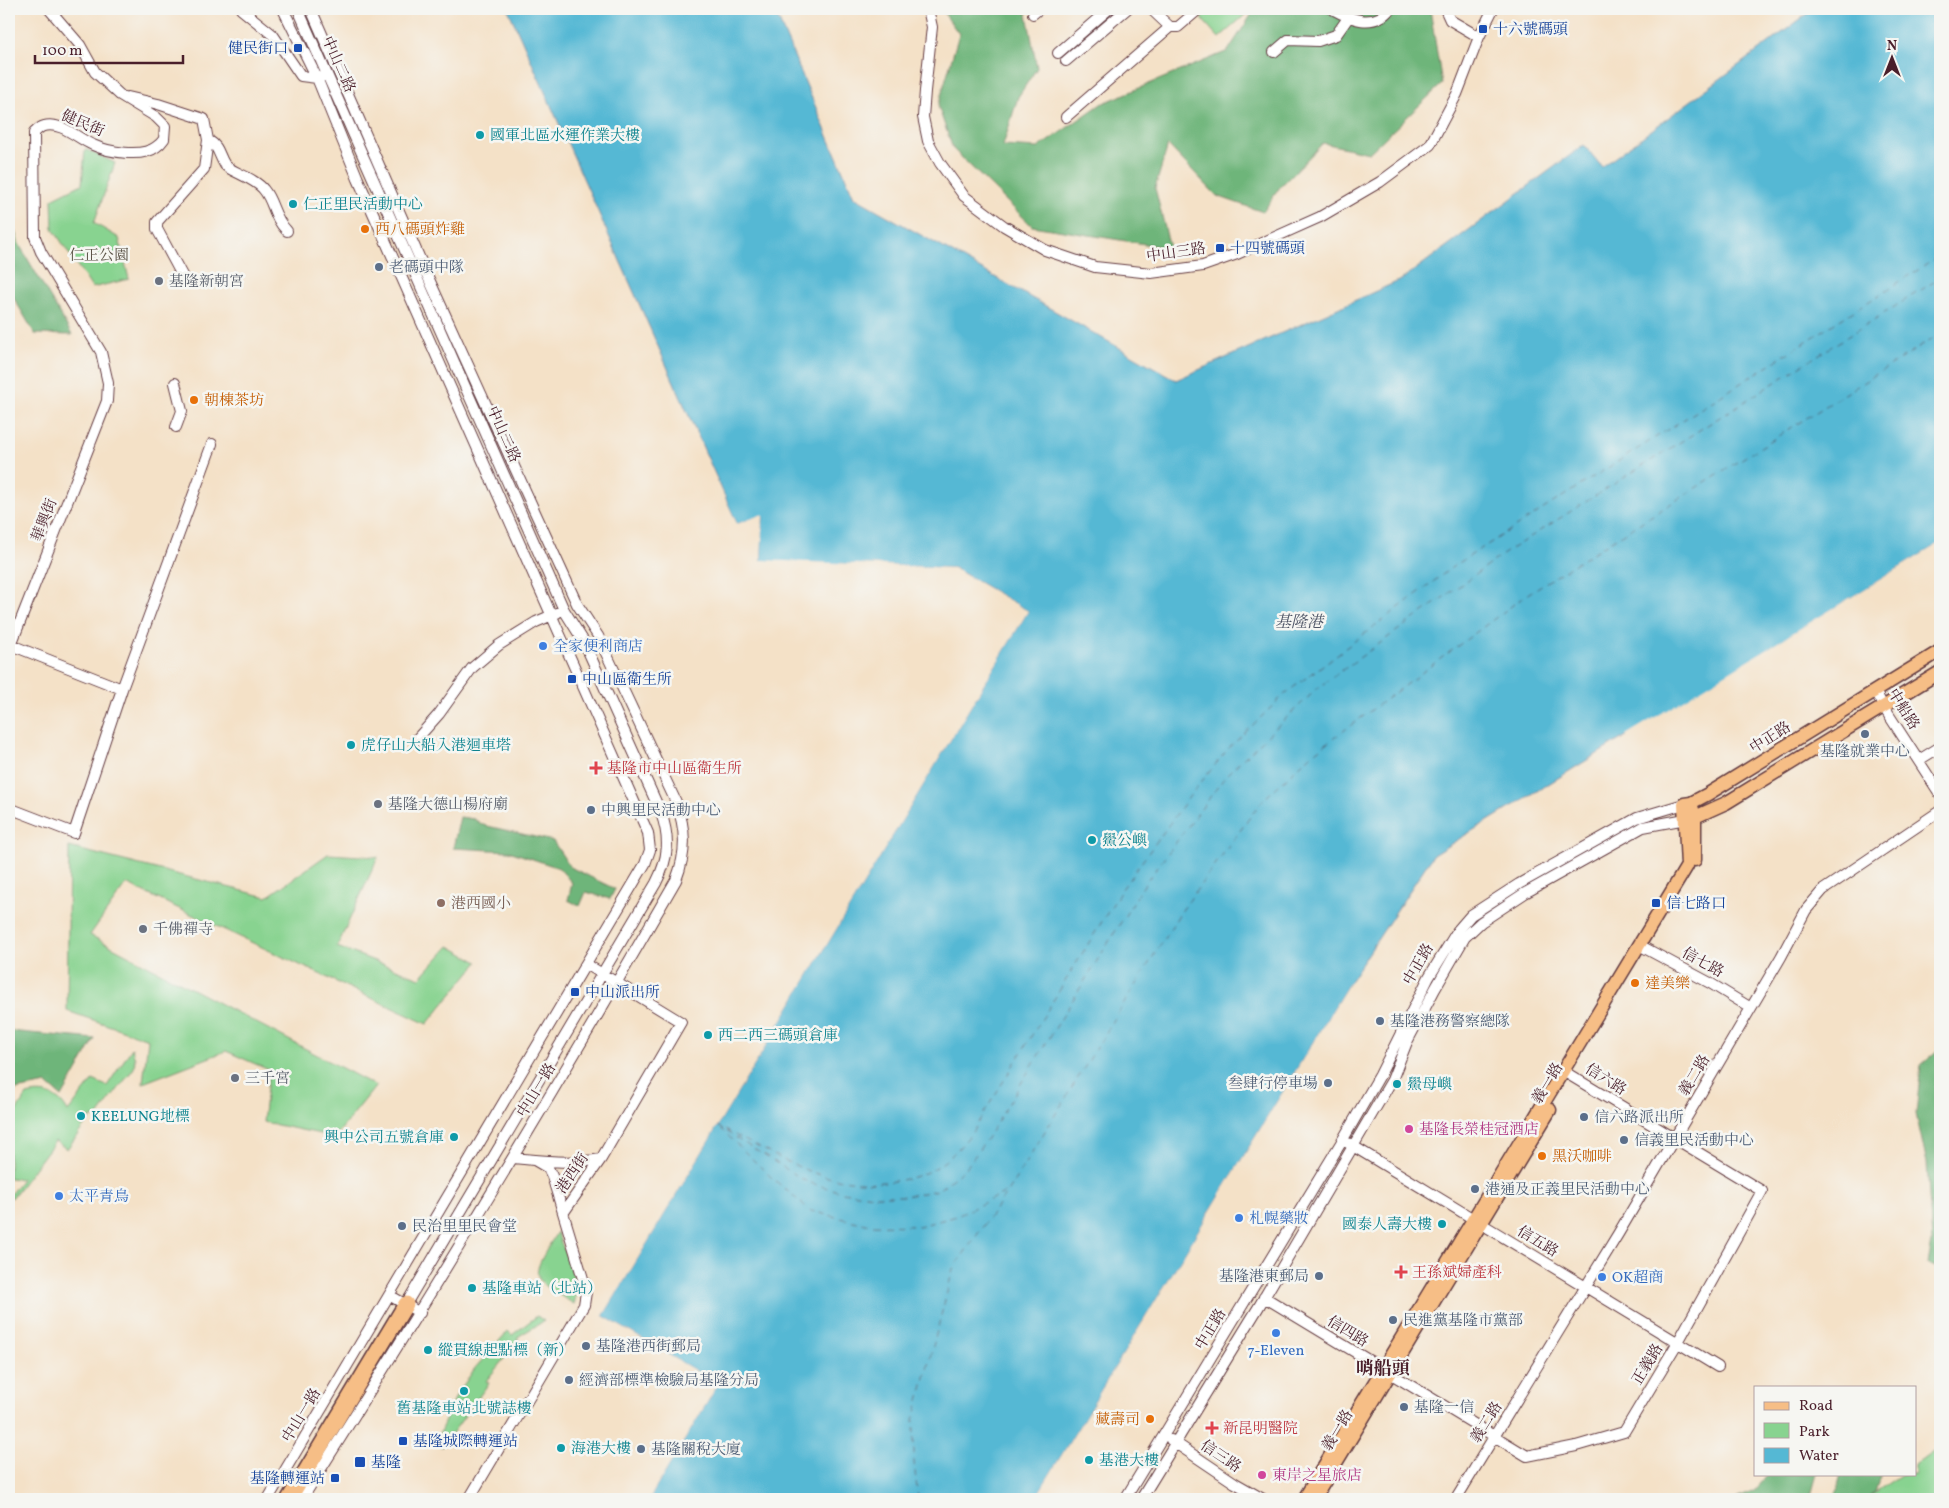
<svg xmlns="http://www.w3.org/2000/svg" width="1949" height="1508" font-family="Vollkorn,'Noto Serif TC',serif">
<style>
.green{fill:#88d390;stroke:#69795e}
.forest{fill:#6eb57a;stroke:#5c6a52}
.water{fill:#55b8d4;stroke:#506c80}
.pier{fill:#f4e1c7}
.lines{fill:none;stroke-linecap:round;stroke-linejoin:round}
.ferry{stroke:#4e5566;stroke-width:1;stroke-dasharray:6 5;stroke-linecap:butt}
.minor-casing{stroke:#643c42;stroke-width:12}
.major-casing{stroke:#643c42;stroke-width:15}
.highway-casing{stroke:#643c42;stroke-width:18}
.minor{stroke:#fff;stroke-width:10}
.major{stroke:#f6be86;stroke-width:12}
.highway{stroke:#f6be86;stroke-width:15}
.transit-dot{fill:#1a4fb4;stroke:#f6f6f2;stroke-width:2}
.culture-dot{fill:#0f9aa8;stroke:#f6f6f2;stroke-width:2}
.food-dot{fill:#e8710a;stroke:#f6f6f2;stroke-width:2}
.service-dot{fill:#5c6f8a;stroke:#f6f6f2;stroke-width:2}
.worship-dot{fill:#6b7280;stroke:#f6f6f2;stroke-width:2}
.shop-dot{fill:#3f7fe0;stroke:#f6f6f2;stroke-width:2}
.health-dot{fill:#e0444e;stroke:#f6f6f2;stroke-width:2}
.education-dot{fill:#8d6e63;stroke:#f6f6f2;stroke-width:2}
.hotel-dot{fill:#d1479c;stroke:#f6f6f2;stroke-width:2}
.labels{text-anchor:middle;stroke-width:5;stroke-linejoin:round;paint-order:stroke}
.transit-label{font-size:15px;fill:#164399;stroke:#f6f6f2;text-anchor:start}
.street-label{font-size:15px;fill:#4a1f2b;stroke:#f6f6f2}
.culture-label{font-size:15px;fill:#0d838f;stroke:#f6f6f2;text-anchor:start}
.food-label{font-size:15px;fill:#c56008;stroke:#f6f6f2;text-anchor:start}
.park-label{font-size:15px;fill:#5d5549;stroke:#f6f6f2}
.service-label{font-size:15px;fill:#4e5e75;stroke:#f6f6f2;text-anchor:start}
.worship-label{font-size:15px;fill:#5b616d;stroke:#f6f6f2;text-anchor:start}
.shop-label{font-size:15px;fill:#366cbe;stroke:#f6f6f2;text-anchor:start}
.health-label{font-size:15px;fill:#be3a42;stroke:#f6f6f2;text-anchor:start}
.education-label{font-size:15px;fill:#785e54;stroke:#f6f6f2;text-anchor:start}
.hotel-label{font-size:15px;fill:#b23c85;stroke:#f6f6f2;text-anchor:start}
.water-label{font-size:16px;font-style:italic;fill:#4e5566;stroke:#f6f6f2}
.quarter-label{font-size:18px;font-weight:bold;fill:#4a1f2b;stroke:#f6f6f2}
</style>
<rect width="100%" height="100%" fill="#f6f6f2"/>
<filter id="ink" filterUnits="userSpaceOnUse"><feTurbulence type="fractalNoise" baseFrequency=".02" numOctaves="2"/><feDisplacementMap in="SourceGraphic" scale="10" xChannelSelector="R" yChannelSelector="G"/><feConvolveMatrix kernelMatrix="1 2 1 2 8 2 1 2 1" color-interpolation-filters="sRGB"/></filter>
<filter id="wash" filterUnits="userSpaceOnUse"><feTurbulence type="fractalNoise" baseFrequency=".0096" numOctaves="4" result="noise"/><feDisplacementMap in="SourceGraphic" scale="20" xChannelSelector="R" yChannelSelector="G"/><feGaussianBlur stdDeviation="1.12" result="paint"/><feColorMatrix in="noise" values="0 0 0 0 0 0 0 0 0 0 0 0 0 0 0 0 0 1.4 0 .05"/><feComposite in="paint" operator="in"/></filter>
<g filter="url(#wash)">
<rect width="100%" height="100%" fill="#f4e1c7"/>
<!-- green -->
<path class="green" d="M 1211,9 L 1252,9 L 1219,38 L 1201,18 Z
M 85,149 L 115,163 L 94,223 L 119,238 L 129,279 L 92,288 L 53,229 L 52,199 L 82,184 Z
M 69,847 L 267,897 L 328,854 L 378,857 L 337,947 L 420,978 L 449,946 L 478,962 L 427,1024 L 126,884 L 90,935 L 376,1086 L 335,1137 L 263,1122 L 269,1070 L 226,1051 L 143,1083 L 148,1039 L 67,1011 Z
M 132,1048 L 135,1059 L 134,1068 L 97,1117 L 90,1118 L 67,1149 L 55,1141 L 12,1198 L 9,1196 L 22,1179 L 9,1178 L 9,1121 L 27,1095 C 45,1090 60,1096 68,1112 L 93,1080 L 107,1086 Z
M 557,1232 C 564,1252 581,1283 574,1304 C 527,1275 530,1279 557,1232 Z
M 537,1316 L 544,1321 L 519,1336 L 517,1339 L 519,1340 L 486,1381 L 489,1383 L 442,1447 L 435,1443 L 456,1396 L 475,1368 L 508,1331 L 512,1335 Z
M 1940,1447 L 1940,1499 L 1865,1499 L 1902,1474 L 1915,1474 L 1915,1465 Z"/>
<!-- forest -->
<path class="forest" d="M 941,9 L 1026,9 L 1037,68 L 1018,97 L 1003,146 L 1038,148 L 1101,104 L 1228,51 L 1255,9 L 1430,9 L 1442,84 L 1369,153 L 1323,143 L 1280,187 L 1263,212 L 1217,196 L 1168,145 L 1155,188 L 1170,248 L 1032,226 L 953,149 L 938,106 L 959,34 Z
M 9,211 L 19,244 L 72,335 L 35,334 L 9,290 Z
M 460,817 L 474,819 L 483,825 L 553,841 L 570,867 L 615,889 L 610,899 L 586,892 L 580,906 L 568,900 L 572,883 L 559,868 L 509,851 L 453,848 Z
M 9,1031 L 95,1039 L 62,1097 L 47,1084 L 15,1090 L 9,1099 Z
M 1940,1049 L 1940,1269 L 1928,1264 L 1932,1241 L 1927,1163 L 1916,1114 L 1921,1065 Z
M 1769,1474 L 1817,1474 L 1810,1499 L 1736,1499 L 1753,1491 Z
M 1842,1474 L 1881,1474 L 1875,1492 L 1865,1499 L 1832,1499 L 1838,1489 Z"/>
<!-- water -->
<path class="water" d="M 508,9 L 774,9 L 854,197 L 1176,380 L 1401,280 L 1584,145 L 1602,167 L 1814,9 L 1940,9 L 1940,543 L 1433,855 L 1351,980 L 1035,1499 L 649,1499 L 718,1384 L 603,1316 L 1028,611 L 954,568 L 761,561 L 763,515 L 737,524 Z"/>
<!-- pier -->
<path class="pier" d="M 613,252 L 737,524 L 763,514 L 761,560 L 953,568 L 1028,611 L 603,1316 L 718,1384 L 649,1499 L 646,1498 L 714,1385 L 601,1319 L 600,1315 L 1024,612 L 954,570 L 759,562 L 760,518 L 737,527 L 735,526 Z
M 1940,543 L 1940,546 L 1628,737 L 1626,735 Z
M 1351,980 L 1354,982 L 1050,1480 L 1038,1499 L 1035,1499 Z"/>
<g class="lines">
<!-- ferry -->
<path class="ferry" d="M 717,1126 L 807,1182 L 842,1192 L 874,1196 L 907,1196 L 938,1190 L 966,1168 L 986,1140 L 1144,885 L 1228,773 L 1319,687 L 1508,551 L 1940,278
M 720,1128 L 771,1177 L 811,1211 L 870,1225 L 919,1226 L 957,1216 L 1008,1191
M 725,1130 C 751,1143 777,1158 804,1169 C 840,1185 899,1189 935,1168 C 950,1159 960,1147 971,1134 L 1122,889 L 1189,797 L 1228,749 L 1286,693 L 1454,566 L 1940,256
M 918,1499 L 914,1462 L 914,1420 L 953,1269 L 1008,1191 L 1180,913 L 1261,802 L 1311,755 L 1529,593 L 1940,334"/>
</g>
</g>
<g filter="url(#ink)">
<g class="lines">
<!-- minor casing -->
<g class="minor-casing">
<path id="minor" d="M 241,9 L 273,35 L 301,76 L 317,78 L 321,77
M 298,9 C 386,209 476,409 564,610 L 584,642 L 661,813 C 670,838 669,858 656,883 L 406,1304
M 928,9 L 932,27 L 925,91 L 923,117 L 928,141 L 940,163 L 964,196 L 1004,226 L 1045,250 L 1095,267 L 1151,273 L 1203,266 L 1237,254 L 1320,217 L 1380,182 L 1430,145 L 1457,94 L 1479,37 L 1493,9
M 1151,9 L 1170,27 L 1178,27 L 1199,9
M 1332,9 C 1350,19 1374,29 1390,9
M 1445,9 L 1450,20 L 1479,37
M 1033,14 L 1039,9
M 1274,52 L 1288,40 L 1318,41 L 1336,35 L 1348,18
M 1058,53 L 1109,9
M 1066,61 L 1127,9
M 128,97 L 158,104 L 204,119 L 208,140 L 204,169 L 157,222 L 157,229 L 184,279
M 1066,117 L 1170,27
M 208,140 C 220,147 218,155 225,165 C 231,172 255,178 264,190 C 274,202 273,217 287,231
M 175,383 L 182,411 L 176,427
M 11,645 L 122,689 L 212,444
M 9,650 L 107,401 L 108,383 L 101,352 L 41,252 L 35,237 L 34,133 C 37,130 40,127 44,126 C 61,121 78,139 93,145 C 108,152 142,158 156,147 C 159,145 162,142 164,139 L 165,126 L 156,117 L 120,95 L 95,72 L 80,45 L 49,9
M 1875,691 L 1883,706 L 1940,794
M 415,741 L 439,714 L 472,668 L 499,645 L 536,622 L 557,613
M 1919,760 L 1940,747
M 9,808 L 74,833 L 122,689
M 1639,945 L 1710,983 L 1751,1008
M 1348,1143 L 1718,1367
M 513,1158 C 542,1161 572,1164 601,1159
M 564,1212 L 601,1159 L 681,1022 L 586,964
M 389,1295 L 420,1313
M 1264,1297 L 1527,1456 L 1576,1446 L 1624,1432 L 1678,1342 L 1762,1191 L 1563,1071
M 1171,1440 L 1235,1483 L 1263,1499
M 268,1499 L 645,864 L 650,850 L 648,833 L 358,179 L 317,78 L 283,9
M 302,1499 C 431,1295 556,1089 676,880 C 687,852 686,829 676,802 L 598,636 L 577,604 L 534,510 L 423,266 L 311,9
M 469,1499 L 584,1305 L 586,1292 L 584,1282 L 552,1176 L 548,1168 L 536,1161
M 1125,1499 L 1342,1141 L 1380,1075 L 1429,977 L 1458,930 L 1471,915 L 1519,884 L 1637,818 L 1684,804
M 1141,1499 L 1258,1308 L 1392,1080 L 1407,1042 L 1435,989 L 1465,937 L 1481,922 L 1525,893 L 1643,827 L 1691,818
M 1456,1499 L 1618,1234 L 1781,957 L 1806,910 L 1823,890 L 1940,811"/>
</g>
<!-- major casing -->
<g class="major-casing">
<path id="major" d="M 1691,803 L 1695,817 L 1695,860
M 1695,817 L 1726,803 L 1940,672
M 1304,1499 L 1687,866 L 1684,804 L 1691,803 L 1708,794 L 1940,651
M 1314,1499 L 1550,1110"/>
</g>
<!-- highway casing -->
<g class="highway-casing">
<path id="highway" d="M 289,1499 L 406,1304"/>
</g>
<!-- minor -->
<use href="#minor" class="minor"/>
<!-- major -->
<use href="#major" class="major"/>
<!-- highway -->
<use href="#highway" class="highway"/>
</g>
</g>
<!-- markers -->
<g class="transit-dot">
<rect x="1478" y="24" width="10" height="10" rx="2.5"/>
<rect x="293" y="43" width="10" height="10" rx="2.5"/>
<rect x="1215" y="243" width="10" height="10" rx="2.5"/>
<rect x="567" y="674" width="10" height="10" rx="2.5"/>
<rect x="1651" y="898" width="10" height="10" rx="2.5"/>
<rect x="570" y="987" width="10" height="10" rx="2.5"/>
<rect x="398" y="1436" width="10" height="10" rx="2.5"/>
<rect x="354" y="1456" width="12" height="12" rx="2.5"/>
<rect x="330" y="1473" width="10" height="10" rx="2.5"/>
</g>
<g class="culture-dot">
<circle cx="480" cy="135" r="5"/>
<circle cx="293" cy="204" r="5"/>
<circle cx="351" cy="745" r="5"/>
<circle cx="1092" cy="840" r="5"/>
<circle cx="708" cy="1035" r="5"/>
<circle cx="1397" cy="1084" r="5"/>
<circle cx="81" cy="1116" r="5"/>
<circle cx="454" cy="1137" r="5"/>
<circle cx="1442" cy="1224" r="5"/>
<circle cx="472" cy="1288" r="5"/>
<circle cx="428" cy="1350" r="5"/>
<circle cx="464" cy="1391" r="5"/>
<circle cx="561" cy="1448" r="5"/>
<circle cx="1089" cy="1460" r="5"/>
</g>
<g class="food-dot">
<circle cx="365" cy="229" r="5"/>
<circle cx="194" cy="400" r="5"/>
<circle cx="1635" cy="983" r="5"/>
<circle cx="1542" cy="1156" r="5"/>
<circle cx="1150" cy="1419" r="5"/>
</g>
<g class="service-dot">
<circle cx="379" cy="267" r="5"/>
<circle cx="1865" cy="734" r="5"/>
<circle cx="591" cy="810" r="5"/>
<circle cx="1380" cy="1021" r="5"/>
<circle cx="1328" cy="1083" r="5"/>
<circle cx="1584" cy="1117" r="5"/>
<circle cx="1624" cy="1140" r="5"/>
<circle cx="1475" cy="1189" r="5"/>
<circle cx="402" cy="1226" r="5"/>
<circle cx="1319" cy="1276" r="5"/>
<circle cx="1393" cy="1320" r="5"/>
<circle cx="586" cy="1346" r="5"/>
<circle cx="569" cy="1380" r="5"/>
<circle cx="1404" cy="1407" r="5"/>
<circle cx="641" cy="1449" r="5"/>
</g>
<g class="worship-dot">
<circle cx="159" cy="281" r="5"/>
<circle cx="378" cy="804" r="5"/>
<circle cx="143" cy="929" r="5"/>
<circle cx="235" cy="1078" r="5"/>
</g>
<g class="shop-dot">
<circle cx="543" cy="646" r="5"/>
<circle cx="59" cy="1196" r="5"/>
<circle cx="1239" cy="1218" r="5"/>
<circle cx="1602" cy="1277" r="5"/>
<circle cx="1276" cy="1333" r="5"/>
</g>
<g class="health-dot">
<path d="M593.5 760.5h5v5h5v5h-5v5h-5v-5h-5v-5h5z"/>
<path d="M1398.5 1264.5h5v5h5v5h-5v5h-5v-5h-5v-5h5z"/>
<path d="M1209.5 1420.5h5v5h5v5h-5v5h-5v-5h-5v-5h5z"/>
</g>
<circle class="education-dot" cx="441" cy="903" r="5"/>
<g class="hotel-dot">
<circle cx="1409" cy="1129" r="5"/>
<circle cx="1262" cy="1475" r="5"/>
</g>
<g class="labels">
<!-- transit labels -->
<g class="transit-label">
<text x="1493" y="34">十六號碼頭</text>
<text x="288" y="53" text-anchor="end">健民街口</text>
<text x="1230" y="253">十四號碼頭</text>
<text x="582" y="684">中山區衛生所</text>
<text x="1666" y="908">信七路口</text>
<text x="585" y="997">中山派出所</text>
<text x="413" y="1446">基隆城際轉運站</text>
<text x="371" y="1467">基隆</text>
<text x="325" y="1483" text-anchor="end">基隆轉運站</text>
</g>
<!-- street labels -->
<g class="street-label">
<text transform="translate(339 64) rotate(66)" y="5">中山二路</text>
<text transform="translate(83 123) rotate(23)" y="5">健民街</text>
<text transform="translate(1176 252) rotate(-8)" y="5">中山三路</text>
<text transform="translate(504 434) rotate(66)" y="5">中山二路</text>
<text transform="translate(44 520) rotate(-69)" y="5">華興街</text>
<text transform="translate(1904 709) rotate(58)" y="5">中船路</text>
<text transform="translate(1770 737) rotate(-32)" y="5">中正路</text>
<text transform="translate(1703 962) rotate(29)" y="5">信七路</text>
<text transform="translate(1418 964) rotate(-60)" y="5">中正路</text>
<text transform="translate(1694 1075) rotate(-59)" y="5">義二路</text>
<text transform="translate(1606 1079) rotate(32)" y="5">信六路</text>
<text transform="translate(1547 1083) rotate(-59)" y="5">義一路</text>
<text transform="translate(536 1090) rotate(-59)" y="5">中山一路</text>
<text transform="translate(572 1173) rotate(-56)" y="5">港西街</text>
<text transform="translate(1538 1241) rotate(31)" y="5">信五路</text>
<text transform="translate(1210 1329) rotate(-59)" y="5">中正路</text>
<text transform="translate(1348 1331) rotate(31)" y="5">信四路</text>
<text transform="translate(1647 1364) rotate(-59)" y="5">正義路</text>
<text transform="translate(301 1415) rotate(-59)" y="5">中山一路</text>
<text transform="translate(1486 1422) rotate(-58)" y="5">義二路</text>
<text transform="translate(1337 1430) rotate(-59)" y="5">義一路</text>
<text transform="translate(1221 1456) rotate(34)" y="5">信三路</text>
</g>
<!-- culture labels -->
<g class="culture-label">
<text x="490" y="140">國軍北區水運作業大樓</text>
<text x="303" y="209">仁正里民活動中心</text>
<text x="361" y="750">虎仔山大船入港迴車塔</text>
<text x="1102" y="845">鱟公嶼</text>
<text x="718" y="1040">西二西三碼頭倉庫</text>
<text x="1407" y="1089">鱟母嶼</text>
<text x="91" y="1121">KEELUNG地標</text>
<text x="444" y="1142" text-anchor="end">興中公司五號倉庫</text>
<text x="1432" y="1229" text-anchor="end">國泰人壽大樓</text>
<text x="482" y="1293">基隆車站（北站）</text>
<text x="438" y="1355">縱貫線起點標（新）</text>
<text x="464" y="1413" text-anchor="middle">舊基隆車站北號誌樓</text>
<text x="571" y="1453">海港大樓</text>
<text x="1099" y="1465">基港大樓</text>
</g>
<!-- food labels -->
<g class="food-label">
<text x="375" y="234">西八碼頭炸雞</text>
<text x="204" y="405">朝棟茶坊</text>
<text x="1645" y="988">達美樂</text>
<text x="1552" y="1161">黑沃咖啡</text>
<text x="1140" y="1424" text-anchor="end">藏壽司</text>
</g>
<!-- park labels -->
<g class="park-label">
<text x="99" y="260">仁正公園</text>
</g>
<!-- service labels -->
<g class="service-label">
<text x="389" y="272">老碼頭中隊</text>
<text x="1865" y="756" text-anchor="middle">基隆就業中心</text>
<text x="601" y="815">中興里民活動中心</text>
<text x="1390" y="1026">基隆港務警察總隊</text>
<text x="1318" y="1088" text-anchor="end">叁肆行停車場</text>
<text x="1594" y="1122">信六路派出所</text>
<text x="1634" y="1145">信義里民活動中心</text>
<text x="1485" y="1194">港通及正義里民活動中心</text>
<text x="412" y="1231">民治里里民會堂</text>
<text x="1309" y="1281" text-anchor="end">基隆港東郵局</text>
<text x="1403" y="1325">民進黨基隆市黨部</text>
<text x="596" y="1351">基隆港西街郵局</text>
<text x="579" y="1385">經濟部標準檢驗局基隆分局</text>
<text x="1414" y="1412">基隆一信</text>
<text x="651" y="1454">基隆關稅大廈</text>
</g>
<!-- worship labels -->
<g class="worship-label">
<text x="169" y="286">基隆新朝宮</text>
<text x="388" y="809">基隆大德山楊府廟</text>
<text x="153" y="934">千佛禪寺</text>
<text x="245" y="1083">三千宮</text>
</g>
<!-- shop labels -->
<g class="shop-label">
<text x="553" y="651">全家便利商店</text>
<text x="69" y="1201">太平青鳥</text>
<text x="1249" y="1223">札幌藥妝</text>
<text x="1612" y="1282">OK超商</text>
<text x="1276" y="1355" text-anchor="middle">7-Eleven</text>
</g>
<!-- health labels -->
<g class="health-label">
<text x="607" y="773">基隆市中山區衛生所</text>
<text x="1412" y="1277">王孫斌婦產科</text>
<text x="1223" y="1433">新昆明醫院</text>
</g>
<!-- education labels -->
<g class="education-label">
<text x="451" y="908">港西國小</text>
</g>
<!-- hotel labels -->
<g class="hotel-label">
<text x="1419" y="1134">基隆長榮桂冠酒店</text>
<text x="1272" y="1480">東岸之星旅店</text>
</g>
<!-- water labels -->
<g class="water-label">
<text x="1299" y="627">基隆港</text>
</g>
<!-- quarter labels -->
<g class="quarter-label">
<text x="1383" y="1374">哨船頭</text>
</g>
</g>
<!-- margin -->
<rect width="1949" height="1508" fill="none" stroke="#f6f6f2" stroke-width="30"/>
<!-- legend -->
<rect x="1754" y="1386" width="162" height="90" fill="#f6f6f2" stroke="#b1a0a2"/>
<rect x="1764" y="1402" width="25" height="8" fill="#f6be86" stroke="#b1a0a2"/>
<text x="1799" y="1410" font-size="15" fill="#4a1f2b">Road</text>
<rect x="1764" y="1423" width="25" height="15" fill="#88d390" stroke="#b1a0a2"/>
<text x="1799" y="1436" font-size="15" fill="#4a1f2b">Park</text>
<rect x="1764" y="1448" width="25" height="15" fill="#55b8d4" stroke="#b1a0a2"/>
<text x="1799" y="1460" font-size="15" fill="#4a1f2b">Water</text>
<!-- north arrow -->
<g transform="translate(1892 58)" stroke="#f6f6f2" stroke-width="4" paint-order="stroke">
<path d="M0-4L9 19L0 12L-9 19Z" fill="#4a1f2b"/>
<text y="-8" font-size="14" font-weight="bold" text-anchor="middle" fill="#4a1f2b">N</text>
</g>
<!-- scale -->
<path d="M35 55v8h148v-8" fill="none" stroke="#4a1f2b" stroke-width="2.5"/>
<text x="42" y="55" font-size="15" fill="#4a1f2b" stroke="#f6f6f2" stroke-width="4" paint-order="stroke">100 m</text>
</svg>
